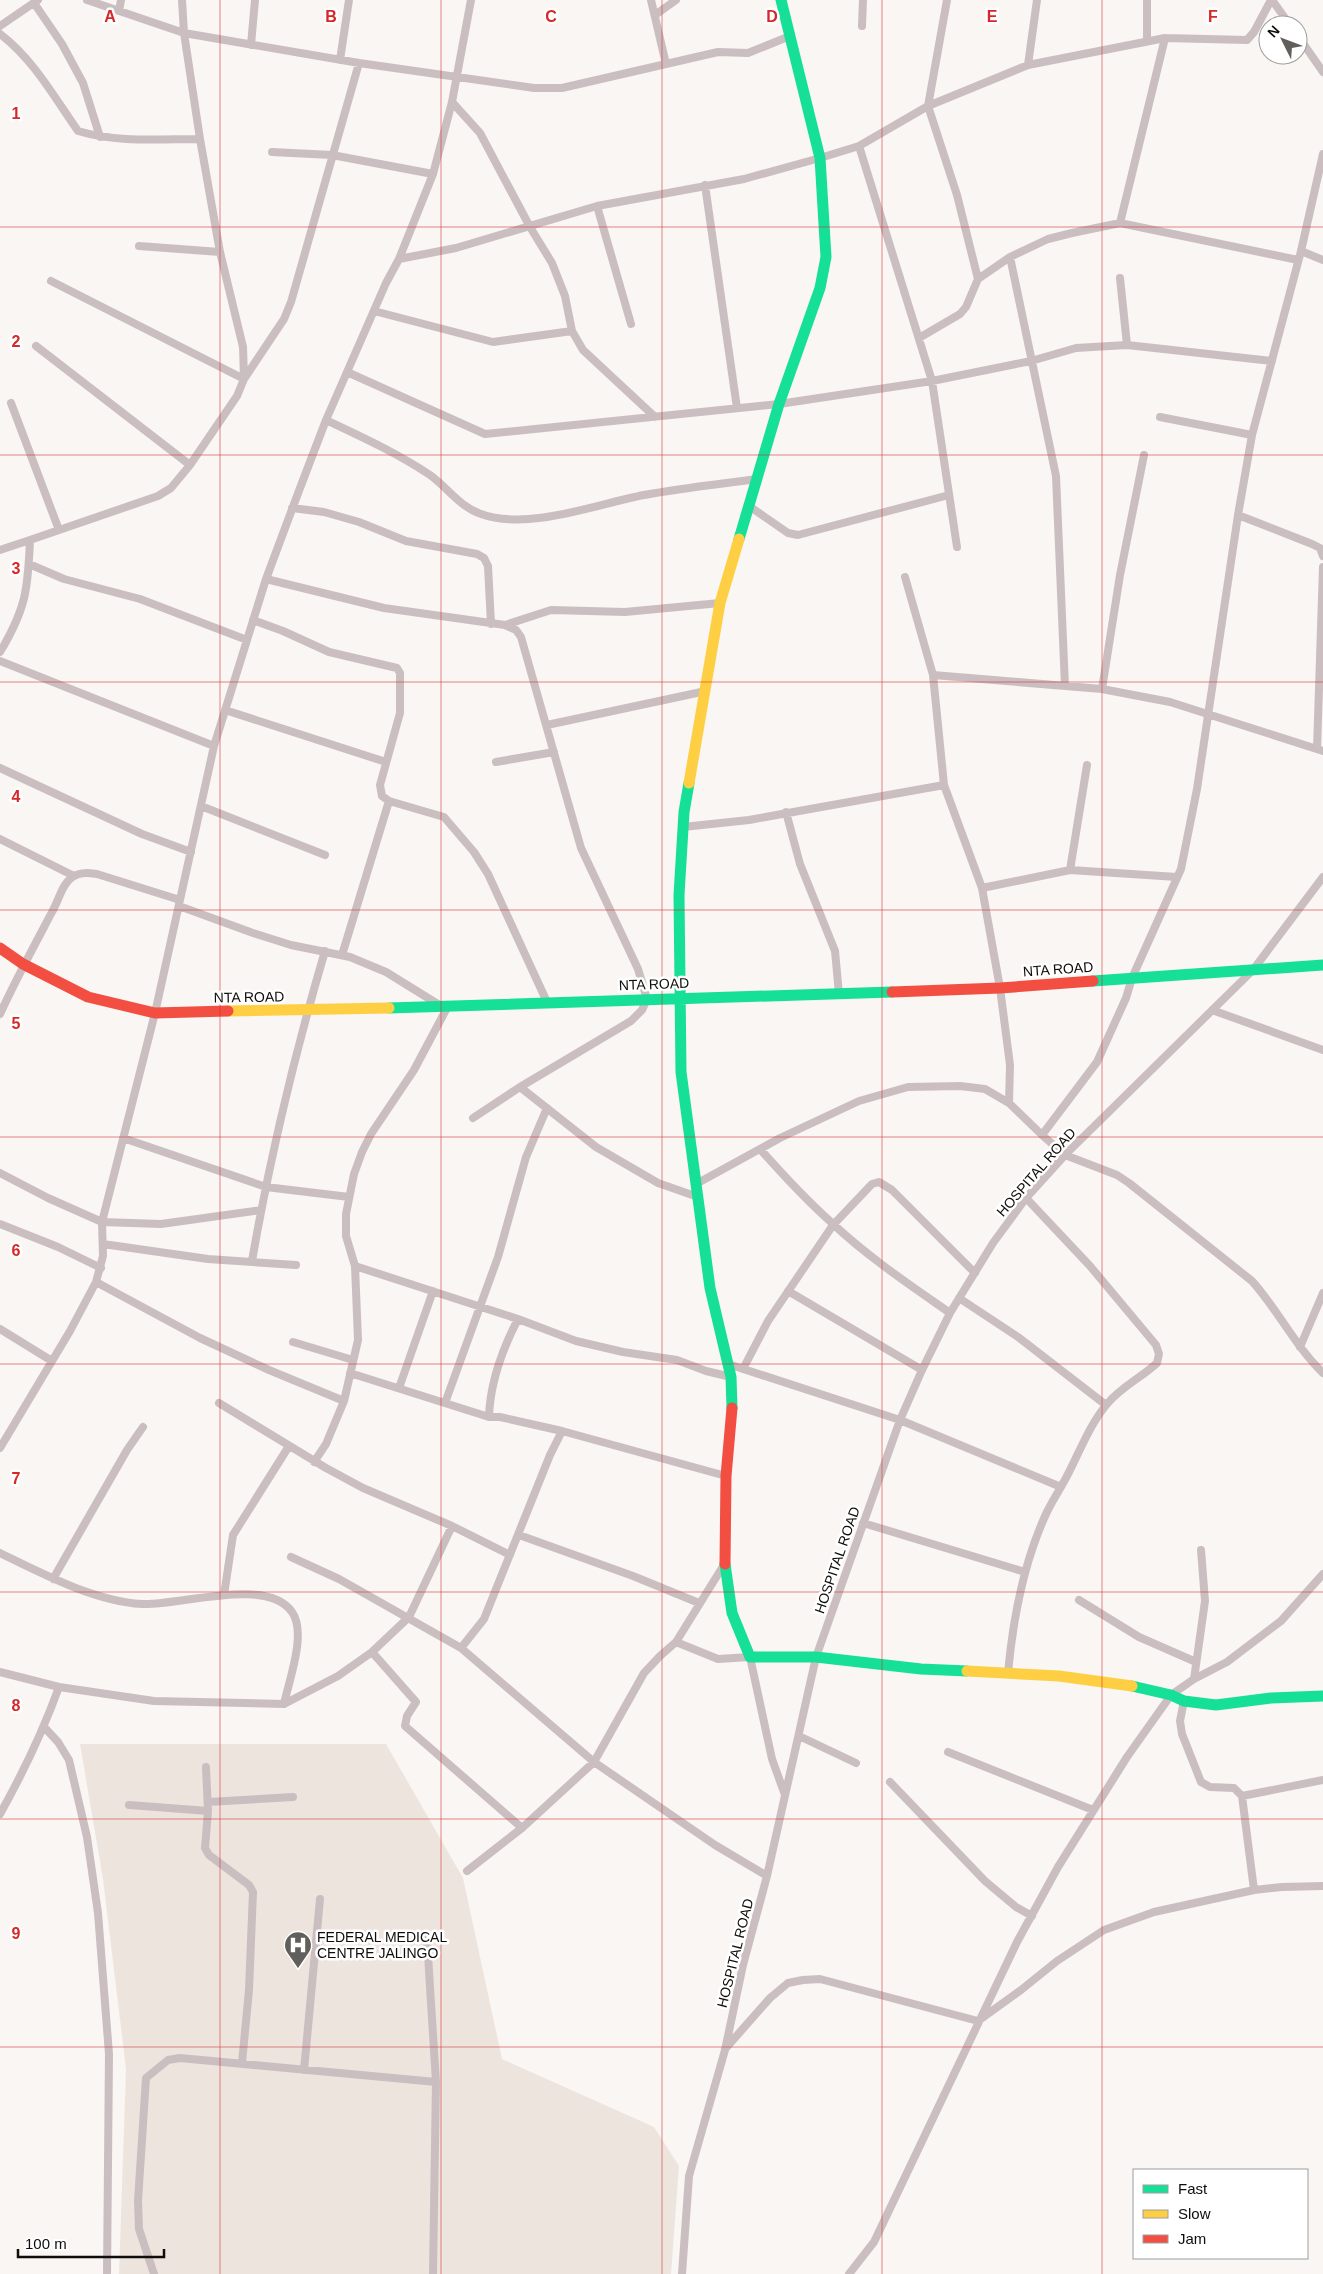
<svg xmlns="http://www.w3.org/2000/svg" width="1323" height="2274" font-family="Helvetica,sans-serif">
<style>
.built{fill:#eee4de}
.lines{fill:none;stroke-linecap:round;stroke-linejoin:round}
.street{stroke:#cbbec1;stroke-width:8}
.fast{stroke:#16e098;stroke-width:11}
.slow{stroke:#ffcf43;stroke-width:11}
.jam{stroke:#f24e42;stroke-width:11}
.grid{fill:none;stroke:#d62828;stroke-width:1;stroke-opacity:0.55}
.labels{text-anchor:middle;stroke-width:5;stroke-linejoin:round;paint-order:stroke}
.street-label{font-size:14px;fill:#0f0d0b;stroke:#fff}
.poi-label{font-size:14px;fill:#0f0d0b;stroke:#fff;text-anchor:start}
.grid-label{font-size:16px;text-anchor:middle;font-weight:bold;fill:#d62828;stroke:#fff;stroke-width:5;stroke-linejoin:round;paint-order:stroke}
</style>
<rect width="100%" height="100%" fill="#f9f6f3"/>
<!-- built -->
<path class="built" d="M 80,1744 L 386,1744 L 463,1878 L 502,2059 L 654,2127 L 679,2166 L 671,2274 L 119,2274 L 126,2069 L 103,1879 Z"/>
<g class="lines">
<!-- street -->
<path class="street" d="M 87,0 L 184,33 L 359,63 L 534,88 L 562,88 L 718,52 L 748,53 L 790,36
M 651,0 L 666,64
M 1272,0 L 1290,25
M 34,3 L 62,44 L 83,83 L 100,137
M 119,11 L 121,0
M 655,15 L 676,0
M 0,26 L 38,0
M 862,26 L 863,0
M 0,34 C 34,60 54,97 78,131 C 118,143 159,139 200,139
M 1298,36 L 1323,72
M 1147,41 L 1147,0
M 251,45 L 255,0
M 340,60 L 349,0
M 1028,65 L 1037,0
M 452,102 L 480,133 L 530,227 L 552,263 L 565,296 L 572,331 L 583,350 L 655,417
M 859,146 L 932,381 L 957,547
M 272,152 L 332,155 L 433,174
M 705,185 L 737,408
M 597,206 L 631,324
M 1120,223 L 1165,38
M 139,246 L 220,252
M 1301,251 L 1323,154
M 1010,257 L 1056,476 L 1065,686
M 399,259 L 456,248 L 597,206 L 744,179 L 820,158 L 859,146 L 928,106 L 947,0
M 1120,278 L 1127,345
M 978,279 L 957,195 L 928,106 L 1028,65 L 1165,38 L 1247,40 L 1254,32 L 1271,0
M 51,281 L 244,379 L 284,319 L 291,302 L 359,63
M 374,311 L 493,342 L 572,331
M 919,338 L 960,314 L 966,307 L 978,279 L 1010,257 L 1048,239 L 1072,233 L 1120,223 L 1298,260
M 36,346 L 190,465
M 347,372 L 485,434 L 779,404 L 932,381 L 1031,361 L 1076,348 L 1127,345 L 1272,361
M 11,403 L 59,530
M 1160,417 L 1252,435
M 326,420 C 362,437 397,453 430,475 C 447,487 460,507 481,514 C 528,531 597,504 644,495 C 682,488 720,484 757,479
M 749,506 L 788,533 L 798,535 L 949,495
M 292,508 L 324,512 L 359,522 L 406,541 L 477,554 L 484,558 L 488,566 L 491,624
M 1238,515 L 1312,544 L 1320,548 L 1323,556
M 0,550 L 30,540
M 29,564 L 64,579 L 140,599 L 247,640
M 905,577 L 933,675 L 944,785 L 982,888 L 1000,988 L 1010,1065 L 1009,1103
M 266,579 L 384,608 L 505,625 L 516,630 L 521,637 L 581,848 L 638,969 L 647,999 L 642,1010 L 631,1021 L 520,1087 L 473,1118
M 253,620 L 283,631 L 329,652 L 397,668 L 400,673 L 400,713 L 380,785 L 382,796 L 389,801 L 444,817 L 474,852 L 488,874 L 547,1002
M 505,625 L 551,610 L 625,612 L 720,603
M 0,652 C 26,609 28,589 30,540 L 158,496 L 171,488 L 190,465 L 237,396 L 244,379 L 243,347 L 220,252 L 200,139 L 184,33 L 182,0
M 0,661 L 214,746
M 933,675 L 1102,689 L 1170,702 L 1323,751
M 1102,689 L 1120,575 L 1144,455
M 225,710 L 386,762
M 547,725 L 706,691
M 1317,749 L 1323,567
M 496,762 L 554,752
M 0,768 L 142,834 L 191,852
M 201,806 L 325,855
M 786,812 L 800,864 L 835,951 L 839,994
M 683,827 L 749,820 L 944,785
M 0,839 L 74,876
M 1070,870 L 1087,765
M 982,888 L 1070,870 L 1177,877
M 179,906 L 253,933 L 291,945 L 350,957 L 386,972 L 441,1006
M 342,955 L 389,801
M 1212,1010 L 1323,1050
M 0,1014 C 16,979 34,946 52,912 C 59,900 62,883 74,876 C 81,872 89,873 97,874 L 180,900
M 520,1087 L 596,1147 L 658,1183 L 698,1197
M 1042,1135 L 1097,1062 L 1126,998 L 1132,978 L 1181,869 L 1197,789 L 1238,515 L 1252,435 L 1301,251 L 1323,260
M 123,1138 L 266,1187 L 349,1197
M 760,1149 C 783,1175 806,1200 832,1223 C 868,1257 910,1285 950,1313
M 0,1173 L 48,1198 L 102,1222 L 161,1224 L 261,1210
M 696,1184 L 780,1138 L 859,1101 L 908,1087 L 960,1086 L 985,1089 L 1009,1103 L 1042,1135 L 1065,1155 L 1117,1175 L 1129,1183 L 1252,1281 C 1278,1310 1295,1346 1323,1373
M 0,1224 L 58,1247 L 101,1268
M 103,1244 L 208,1259 L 296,1265
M 252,1261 C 270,1157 295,1053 325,951
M 355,1266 L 518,1319 L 576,1341 L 623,1352 L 677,1360 L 706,1371 L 731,1377
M 96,1282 L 200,1338 L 269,1370 L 344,1401 L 358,1340 L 355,1266 L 346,1236 L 346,1214 L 354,1174 L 362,1152 L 371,1134 L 414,1070 L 448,1006
M 788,1291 L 922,1370
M 959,1298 L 1018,1337 L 1106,1405
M 0,1329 L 52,1361
M 293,1342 L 353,1360
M 1300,1347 L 1323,1293
M 728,1364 L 900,1420 L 1061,1487
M 743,1369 L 768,1321 L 833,1225 L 872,1184 L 879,1182 L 892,1190 L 975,1273
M 350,1373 L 489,1417 L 500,1417 L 562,1431 L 726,1476
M 399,1388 L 433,1291
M 219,1403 L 326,1468 L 363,1488 L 452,1526 L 510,1555
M 445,1403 L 498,1257 L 526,1157 L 547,1108
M 489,1417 C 490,1383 503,1348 518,1319
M 0,1448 L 70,1331 L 96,1282 L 103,1256 L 102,1222 L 155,1013 L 214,746 L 266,579 L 300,488 L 326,420 L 386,283 L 399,259 L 433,174 L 452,102 L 471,0
M 314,1462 L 326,1444 L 344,1401
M 863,1523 L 1025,1572
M 519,1535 L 633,1576 L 699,1603
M 0,1553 C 43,1574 94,1601 142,1604 C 179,1606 267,1576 292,1612 C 307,1633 289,1680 284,1704
M 291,1557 L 339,1579 L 461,1648 L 594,1762 L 715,1845 L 767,1876
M 53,1579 L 127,1450 L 143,1427
M 224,1595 L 233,1535 L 289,1446
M 1079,1600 L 1139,1637 L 1196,1662
M 676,1642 L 718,1659 L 750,1657 L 772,1759 L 785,1795
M 461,1648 L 484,1619 L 550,1455 L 562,1431
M 372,1652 L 416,1702 L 407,1716 L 405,1726 L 522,1828
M 0,1672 L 59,1687 L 154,1701 L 284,1704 L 338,1676 L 372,1652 L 409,1617 L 452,1526
M 1008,1673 C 1013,1618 1023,1564 1046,1514 C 1053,1499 1063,1485 1070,1470 C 1081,1448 1091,1423 1107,1404 C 1122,1386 1141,1378 1157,1363 L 1159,1354 L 1156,1345 L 1090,1266 L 1026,1198
M 1194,1679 L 1205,1601 L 1201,1550
M 1184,1701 L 1180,1721 L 1182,1734 L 1201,1782 L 1210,1787 L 1234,1788 L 1242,1796 L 1254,1890
M 44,1727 L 58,1742 L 69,1760 L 87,1837 L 98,1913 L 109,2054 L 107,2274
M 799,1736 L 856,1763
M 948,1752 L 1093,1810
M 206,1767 L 208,1811 L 205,1848 L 209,1855 L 249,1885 L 253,1892 L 249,1990 L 242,2063
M 890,1782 L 985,1881 L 1016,1907 L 1032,1916
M 1242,1796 L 1323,1780
M 208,1802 L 293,1797
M 129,1805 L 208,1811
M 0,1814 C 23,1773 43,1731 59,1687
M 467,1871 L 522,1828 L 594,1762 L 644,1673 L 660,1656 L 676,1642 L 725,1563
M 427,1939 L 436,2082 L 433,2274
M 725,2049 L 770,1998 L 788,1983 L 803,1980 L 820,1979 L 978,2021 L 1021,1990 L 1057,1961 L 1104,1930 L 1154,1912 L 1254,1890 L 1282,1887 L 1323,1886
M 304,2070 L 320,1899
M 154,2274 L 139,2229 L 138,2201 L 146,2078 L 168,2060 L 180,2058 L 436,2082
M 682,2274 L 689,2176 L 725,2050 L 743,1965 L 767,1876 L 816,1657 L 900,1420 L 922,1370 L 950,1313 L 993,1243 L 1026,1198 L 1065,1155 L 1253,970 L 1323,877
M 849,2274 L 874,2242 L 1017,1942 L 1058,1867 L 1127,1757 L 1171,1695 L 1194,1679 L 1227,1662 L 1281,1621 L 1323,1574"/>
<!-- fast -->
<path class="fast" d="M 739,539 L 779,404 L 820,288 L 826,257 L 820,158 L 781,0
M 689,783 L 684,812 L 679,895 L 681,1072 L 710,1288 L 731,1377 L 732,1408
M 1093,981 L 1323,965
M 389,1008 L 892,992
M 725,1564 L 732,1613 L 750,1657 L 816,1657 L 921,1669 L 967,1671
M 1132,1686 L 1171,1695 L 1184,1701 L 1216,1705 L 1271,1698 L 1323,1696"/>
<!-- slow -->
<path class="slow" d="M 689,783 L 720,603 L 739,539
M 228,1011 L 389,1008
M 967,1671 L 1059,1676 L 1132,1686"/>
<!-- jam -->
<path class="jam" d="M 0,948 L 23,964 L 88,997 L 155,1013 L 228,1011
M 892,992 L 1000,988 L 1093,981
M 725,1564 L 726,1476 L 732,1408"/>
</g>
<!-- grid -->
<path class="grid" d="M 220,0 L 220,2274M 441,0 L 441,2274M 662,0 L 662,2274M 882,0 L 882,2274M 1102,0 L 1102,2274M 0,227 L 1323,227M 0,455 L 1323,455M 0,682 L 1323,682M 0,910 L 1323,910M 0,1137 L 1323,1137M 0,1364 L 1323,1364M 0,1592 L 1323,1592M 0,1819 L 1323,1819M 0,2047 L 1323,2047"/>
<!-- icons -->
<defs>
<g id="hospital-pin" transform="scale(1.4375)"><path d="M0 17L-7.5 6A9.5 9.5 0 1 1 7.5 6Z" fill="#615f5c" stroke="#fff"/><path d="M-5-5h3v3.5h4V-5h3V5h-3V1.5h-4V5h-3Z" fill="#fff"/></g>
</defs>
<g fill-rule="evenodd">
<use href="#hospital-pin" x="298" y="1945"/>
</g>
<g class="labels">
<!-- street labels -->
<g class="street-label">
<text transform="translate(1058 969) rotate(-4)" y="5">NTA ROAD</text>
<text transform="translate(654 984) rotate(-2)" y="5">NTA ROAD</text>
<text transform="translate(249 997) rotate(-1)" y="5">NTA ROAD</text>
<text transform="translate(1036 1172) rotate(-49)" y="5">HOSPITAL ROAD</text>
<text transform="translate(837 1560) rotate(-71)" y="5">HOSPITAL ROAD</text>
<text transform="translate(735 1953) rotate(-76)" y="5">HOSPITAL ROAD</text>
</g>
<!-- poi labels -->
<g class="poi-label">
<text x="317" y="1942">FEDERAL MEDICAL<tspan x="317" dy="16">CENTRE JALINGO</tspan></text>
</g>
</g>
<g class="grid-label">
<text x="110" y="22">A</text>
<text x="331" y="22">B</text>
<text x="551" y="22">C</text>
<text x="772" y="22">D</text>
<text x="992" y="22">E</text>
<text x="1213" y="22">F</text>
<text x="16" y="119">1</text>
<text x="16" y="347">2</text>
<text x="16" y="574">3</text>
<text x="16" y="802">4</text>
<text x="16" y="1029">5</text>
<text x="16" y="1256">6</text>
<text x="16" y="1484">7</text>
<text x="16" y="1711">8</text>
<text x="16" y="1939">9</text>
</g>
<!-- legend -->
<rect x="1133" y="2169" width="175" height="90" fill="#ffffff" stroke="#9f9e9d"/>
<rect x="1143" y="2185" width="25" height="8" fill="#16e098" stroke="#9f9e9d"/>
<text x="1178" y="2194" font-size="15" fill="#0f0d0b">Fast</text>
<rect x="1143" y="2210" width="25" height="8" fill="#ffcf43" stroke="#9f9e9d"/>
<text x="1178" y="2219" font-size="15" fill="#0f0d0b">Slow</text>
<rect x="1143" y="2235" width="25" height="8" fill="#f24e42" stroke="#9f9e9d"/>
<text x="1178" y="2244" font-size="15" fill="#0f0d0b">Jam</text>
<!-- north arrow -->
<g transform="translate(1283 40) rotate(312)"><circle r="24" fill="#ffffff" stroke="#9f9e9d"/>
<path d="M0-4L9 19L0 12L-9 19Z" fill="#615f5c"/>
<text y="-8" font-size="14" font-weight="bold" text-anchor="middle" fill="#0f0d0b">N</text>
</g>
<!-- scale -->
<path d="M18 2249v8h146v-8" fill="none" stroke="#0f0d0b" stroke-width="2.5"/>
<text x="25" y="2249" font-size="15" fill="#0f0d0b" stroke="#ffffff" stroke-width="4" paint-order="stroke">100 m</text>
</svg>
